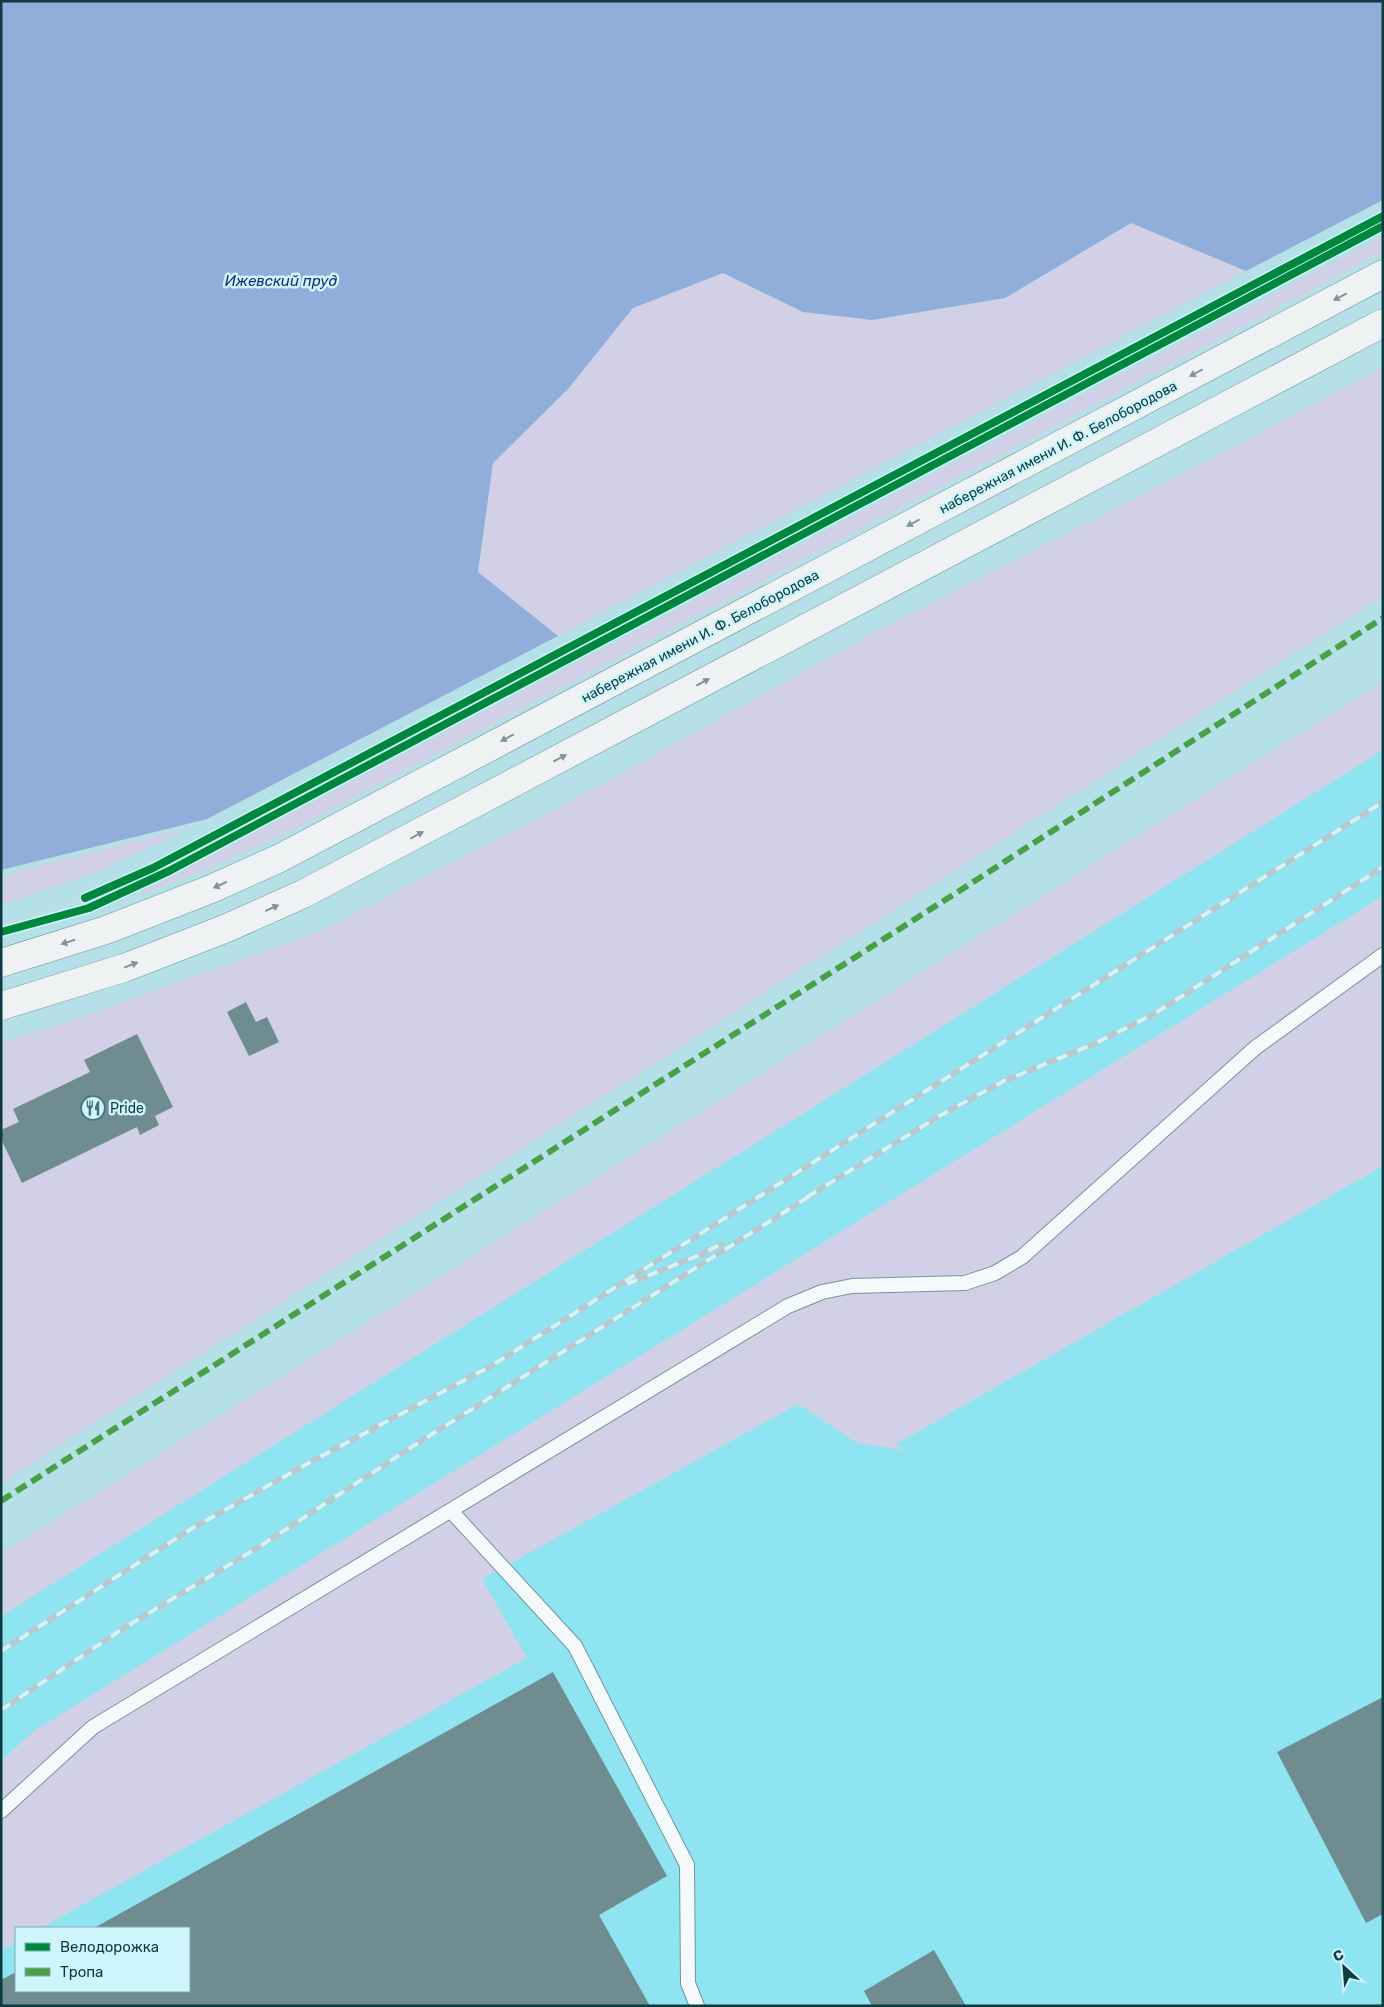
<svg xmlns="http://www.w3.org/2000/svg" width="1384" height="2007" font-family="Rubik,sans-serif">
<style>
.built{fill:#8fe4f1}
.green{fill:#d2d0e6}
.water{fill:#91adda}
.building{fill:#6f8d90}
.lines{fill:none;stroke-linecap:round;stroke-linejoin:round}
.service-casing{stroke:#72969c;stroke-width:16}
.secondary-casing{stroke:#72969c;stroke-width:29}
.path{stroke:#c9d8da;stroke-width:3;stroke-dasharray:4 4;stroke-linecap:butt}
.service{stroke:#f4fafb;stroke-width:14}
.secondary{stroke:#eff2f2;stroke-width:28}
.rail-casing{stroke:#bbc8cb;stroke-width:5.5}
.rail{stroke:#cff5fc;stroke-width:4;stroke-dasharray:11;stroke-linecap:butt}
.quiet{stroke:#49a046;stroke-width:6;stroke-dasharray:12 6;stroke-linecap:butt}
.cycleway-casing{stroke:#cff5fc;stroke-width:11}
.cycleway{stroke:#00873e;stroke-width:8}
.oneway{fill:#7e969a}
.labels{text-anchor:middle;stroke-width:5;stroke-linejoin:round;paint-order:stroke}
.street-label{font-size:14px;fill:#0c3b42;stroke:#cff5fc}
.poi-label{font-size:14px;fill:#0c3b42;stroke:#cff5fc;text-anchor:start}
.water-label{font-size:15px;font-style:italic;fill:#1b2b73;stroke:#cff5fc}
</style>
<rect width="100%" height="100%" fill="#b5e0e7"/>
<!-- built -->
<path class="built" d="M 1383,750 L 1383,896 L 1,1761 L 1,1616 Z
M 1383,1166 L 1383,2006 L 1,2006 L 1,1950 L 16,1942 L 16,1991 L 189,1991 L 189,1928 L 41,1928 L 526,1657 L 482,1579 L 798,1404 L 896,1444 Z"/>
<!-- green -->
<path class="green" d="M 1131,223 L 1246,271 L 558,636 L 478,572 L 493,463 L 568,389 L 633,308 L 723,273 L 803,312 L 872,320 L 1005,298 Z
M 1383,236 L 1383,252 L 293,830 L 208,869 L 124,902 Z
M 1383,367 L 1383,596 L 1,1483 L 1,1042 L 53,1027 L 321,931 L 595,788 L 873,633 L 1169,481 Z
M 1383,681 L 1383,750 L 1,1616 L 1,1554 Z
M 194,826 L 102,870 L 1,905 L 1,876 Z
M 1383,896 L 1383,1166 L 896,1444 L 905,1450 L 857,1443 L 798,1404 L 482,1579 L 527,1658 L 41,1928 L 16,1928 L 16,1942 L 1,1951 L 1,1761 L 34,1731 Z"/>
<!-- water -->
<path class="water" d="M 1,1 L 1383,1 L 1383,200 L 1246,271 L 1131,223 L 1005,298 L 872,320 L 803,312 L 723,273 L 633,308 L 568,389 L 493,463 L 478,572 L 558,636 L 207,819 L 1,870 Z"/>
<!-- building -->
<path class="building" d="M 246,1002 L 256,1022 L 267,1017 L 279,1042 L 249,1056 L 227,1012 Z
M 137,1034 L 173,1107 L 155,1116 L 159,1125 L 140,1135 L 137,1127 L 22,1183 L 1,1139 L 1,1130 L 19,1122 L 13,1109 L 90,1072 L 84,1060 Z
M 553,1672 L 667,1876 L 599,1915 L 650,2006 L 1,2006 L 1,1980 L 16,1972 L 16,1991 L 189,1991 L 189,1928 L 94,1928 Z
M 1383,1697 L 1383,1914 L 1366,1923 L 1277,1752 Z
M 934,1950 L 966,2006 L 872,2006 L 864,1991 Z"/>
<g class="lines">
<!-- service casing -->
<g class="service-casing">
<path id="service" d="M 451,1511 L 575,1646 L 687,1865 L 688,1983 L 697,2006
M 1,1811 L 93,1727 L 788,1306 L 822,1292 L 852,1286 L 965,1283 L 995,1273 L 1022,1257 L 1255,1048 L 1383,955"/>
</g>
<!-- secondary casing -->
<g class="secondary-casing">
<path id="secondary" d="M 1,963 L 106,930 L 211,889 L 280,858 L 1383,274
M 1,1006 L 124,968 L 227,928 L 303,894 L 1383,323"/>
</g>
<!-- path -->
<path class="path" d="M 1,925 L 85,898 L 153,868 L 1383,216"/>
<!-- service -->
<use href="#service" class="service"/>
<!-- secondary -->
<use href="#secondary" class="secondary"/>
<!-- rail casing -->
<g class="rail-casing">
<path id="rail" d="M 807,1197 L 941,1115 L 1004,1081 L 1094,1044 L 1154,1014 L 1383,867
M 627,1284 L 700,1255 L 721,1244
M 1,1651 L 191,1529 L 305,1465 L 491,1366 L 1383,802
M 1,1710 L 124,1628 L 262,1545 L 407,1450 L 813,1194"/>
</g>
<!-- rail -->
<use href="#rail" class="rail"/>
<!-- quiet -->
<path class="quiet" d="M 1,1501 L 967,886 L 1383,618"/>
<!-- cycleway casing -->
<g class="cycleway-casing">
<path id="cycleway" d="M 85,898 L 153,868 L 1383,216
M 1,932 L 89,908 L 169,871 L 1383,226"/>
</g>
<!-- cycleway -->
<use href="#cycleway" class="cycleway"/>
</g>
<!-- one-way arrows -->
<defs><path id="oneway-solid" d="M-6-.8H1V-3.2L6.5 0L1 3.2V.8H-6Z" transform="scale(1.25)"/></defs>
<g class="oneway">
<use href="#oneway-solid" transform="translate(1340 297) rotate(152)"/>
<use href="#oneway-solid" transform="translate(1196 373) rotate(152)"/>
<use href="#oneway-solid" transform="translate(913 523) rotate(152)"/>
<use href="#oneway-solid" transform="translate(703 682) rotate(-28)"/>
<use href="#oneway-solid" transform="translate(507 738) rotate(152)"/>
<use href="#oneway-solid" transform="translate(560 758) rotate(-28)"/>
<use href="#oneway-solid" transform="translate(417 835) rotate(-28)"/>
<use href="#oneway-solid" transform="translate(220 885) rotate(156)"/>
<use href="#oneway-solid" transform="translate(272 908) rotate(-24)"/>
<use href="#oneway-solid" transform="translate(68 942) rotate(162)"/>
<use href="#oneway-solid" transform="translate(131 965) rotate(-21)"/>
</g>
<!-- icons -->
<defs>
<g id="restaurant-ring" transform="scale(1.25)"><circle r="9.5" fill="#cff5fc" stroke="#47757c" stroke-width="1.5"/><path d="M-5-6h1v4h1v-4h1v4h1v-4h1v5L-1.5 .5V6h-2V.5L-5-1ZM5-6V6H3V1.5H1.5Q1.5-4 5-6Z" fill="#47757c"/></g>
</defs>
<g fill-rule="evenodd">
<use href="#restaurant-ring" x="93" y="1108"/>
</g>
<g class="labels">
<!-- street labels -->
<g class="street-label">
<text transform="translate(1058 447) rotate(-28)" y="5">набережная имени И. Ф. Белобородова</text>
<text transform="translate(700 636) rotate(-28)" y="5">набережная имени И. Ф. Белобородова</text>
</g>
<!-- poi labels -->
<g class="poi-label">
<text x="110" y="1113">Pride</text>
</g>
<!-- water labels -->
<g class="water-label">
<text x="281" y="286">Ижевский пруд</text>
</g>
</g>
<!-- border -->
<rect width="1384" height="2007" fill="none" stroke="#0c3b42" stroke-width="5"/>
<!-- legend -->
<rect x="15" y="1927" width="175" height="65" fill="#cff5fc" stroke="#81abb2"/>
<rect x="25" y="1943" width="25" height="8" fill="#00873e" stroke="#81abb2"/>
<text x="60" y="1952" font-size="15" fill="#0c3b42">Велодорожка</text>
<rect x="25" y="1968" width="25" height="8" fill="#49a046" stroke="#81abb2"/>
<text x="60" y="1977" font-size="15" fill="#0c3b42">Тропа</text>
<!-- north arrow -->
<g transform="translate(1344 1967) rotate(334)" stroke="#cff5fc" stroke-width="4" paint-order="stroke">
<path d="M0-4L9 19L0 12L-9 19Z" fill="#0c3b42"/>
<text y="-8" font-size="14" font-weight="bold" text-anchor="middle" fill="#0c3b42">С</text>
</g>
</svg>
